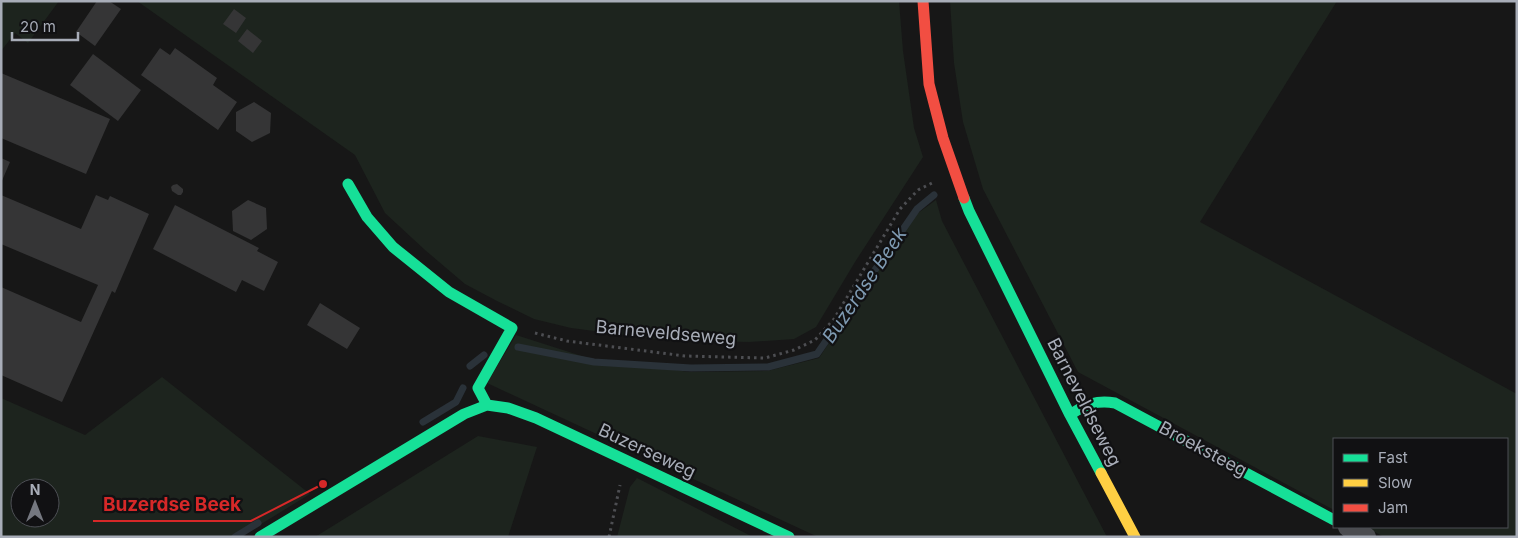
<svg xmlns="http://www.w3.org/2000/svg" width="1518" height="538" font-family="Inter,sans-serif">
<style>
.green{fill:#1d241e;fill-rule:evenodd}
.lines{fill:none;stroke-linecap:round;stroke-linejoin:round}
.stream{stroke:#2a3239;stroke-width:7}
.building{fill:#353536}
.path{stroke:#4d4e52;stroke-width:3;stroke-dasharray:2.5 4;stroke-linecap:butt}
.street{stroke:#4b4c50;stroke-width:20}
.fast{stroke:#16e098;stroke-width:11}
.slow{stroke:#ffcf43;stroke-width:11}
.jam{stroke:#f24e42;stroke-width:11}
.labels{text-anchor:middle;stroke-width:4.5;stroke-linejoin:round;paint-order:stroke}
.street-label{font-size:18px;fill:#a8adb8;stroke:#111113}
.water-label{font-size:19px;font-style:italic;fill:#7f9bb3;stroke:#111113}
.leader{fill:none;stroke:#d62828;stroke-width:2}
.callout-dot{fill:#d62828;stroke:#111113;stroke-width:2}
.callout-label{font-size:19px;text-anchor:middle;font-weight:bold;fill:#d62828;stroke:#111113;stroke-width:4.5;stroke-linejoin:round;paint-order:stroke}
</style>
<rect width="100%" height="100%" fill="#171717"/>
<!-- green -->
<path class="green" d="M 1,1 L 59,1 L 28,43 L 15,33 L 1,51 Z
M 137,1 L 899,1 L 903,51 L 914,128 L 923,157 L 855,262 L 816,327 L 794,339 L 749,342 L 664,340 L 571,328 L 534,319 L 497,301 L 465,284 L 425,250 L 385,213 L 355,155 Z
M 950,1 L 1337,1 L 1200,222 L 1517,394 L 1517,537 L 1384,537 L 1366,527 L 1507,527 L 1507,439 L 1334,439 L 1334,510 L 1078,372 L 983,189 L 963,122 L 954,63 Z
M 936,200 L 942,221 L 1107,537 L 818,537 L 487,383 L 516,335 L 588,358 L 689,372 L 767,371 L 819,358 L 914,216 Z
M 162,377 L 310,494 L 240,537 L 1,537 L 1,398 L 85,435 ZM 20,488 L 50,488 L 50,518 L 20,518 Z
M 478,436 L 537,447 L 508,537 L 315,537 Z
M 637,478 L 753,537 L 617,537 L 630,487 Z"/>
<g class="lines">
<!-- stream -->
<path class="stream" d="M 518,347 L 594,362 L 691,368 L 768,367 L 817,354 L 917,209 L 934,195
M 470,366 L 484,355
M 423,422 L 456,402 L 463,388
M 235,537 L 258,523"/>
</g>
<!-- building -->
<path class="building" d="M 97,1 L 109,1 L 121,9 L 95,46 L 76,32 Z
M 234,9 L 246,18 L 236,33 L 223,24 Z
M 247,29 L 262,41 L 253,53 L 238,41 Z
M 160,48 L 170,55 L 175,48 L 217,78 L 213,85 L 237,102 L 218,130 L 141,75 Z
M 93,54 L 141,90 L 118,121 L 70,85 Z
M 1,73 L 110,119 L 86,174 L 1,138 Z
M 254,102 L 271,113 L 270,133 L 252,142 L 236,131 L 236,112 Z
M 1,158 L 10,162 L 1,183 Z
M 177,184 L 183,189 L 183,192 L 181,195 L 178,195 L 172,191 L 171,187 L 173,185 Z
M 1,195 L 81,229 L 96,195 L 108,200 L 110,196 L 149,214 L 115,293 L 112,291 L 62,402 L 1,375 L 1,287 L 81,322 L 98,285 L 1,244 Z
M 248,200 L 266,208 L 267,229 L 251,240 L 233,231 L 232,211 Z
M 175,205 L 259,248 L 257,251 L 278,262 L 264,291 L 242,280 L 236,292 L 153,249 Z
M 320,303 L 360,328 L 347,349 L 307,325 Z"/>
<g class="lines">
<!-- path -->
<path class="path" d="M 535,333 L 567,341 L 685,356 L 765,358 L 794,350 L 815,340 L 834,319 L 900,209 L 918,190 L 934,182
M 609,537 L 620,485"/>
<!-- street -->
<path class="street" d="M 1348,527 L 1366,537"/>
<!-- fast -->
<path class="fast" d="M 348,184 L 367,217 L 393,247 L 449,292 L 512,328 L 478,388 L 487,405
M 964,198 L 969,211 L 1070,415 L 1101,473
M 1070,415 C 1085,404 1097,400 1115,403 L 1334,520
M 260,537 L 464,414 L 487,405 L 508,408 L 536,418 L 789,537"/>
<!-- slow -->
<path class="slow" d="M 1101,473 L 1135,537"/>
<!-- jam -->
<path class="jam" d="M 923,1 L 929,84 L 943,138 L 964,198"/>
</g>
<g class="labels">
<!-- street labels -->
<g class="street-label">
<text transform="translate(666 333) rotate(5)" y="6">Barneveldseweg</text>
<text transform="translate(1084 402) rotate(63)" y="6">Barneveldseweg</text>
<text transform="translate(1203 449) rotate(28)" y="6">Broeksteeg</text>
<text transform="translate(647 451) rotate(25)" y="6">Buzerseweg</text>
</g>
<!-- water labels -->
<g class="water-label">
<text transform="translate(864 285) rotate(-56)" y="7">Buzerdse Beek</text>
</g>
</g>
<!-- callouts -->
<path class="leader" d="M323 484L251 521H93"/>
<circle class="callout-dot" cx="323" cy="484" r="5"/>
<g class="callout-label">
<text x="172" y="511">Buzerdse Beek</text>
</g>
<!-- border -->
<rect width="1518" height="538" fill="none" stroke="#a8adb8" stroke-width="5"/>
<!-- legend -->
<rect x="1333" y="438" width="175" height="90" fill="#111113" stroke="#4d4f55"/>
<rect x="1343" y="454" width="25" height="8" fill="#16e098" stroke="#4d4f55"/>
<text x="1378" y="463" font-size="15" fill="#a8adb8">Fast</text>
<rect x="1343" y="479" width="25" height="8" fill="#ffcf43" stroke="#4d4f55"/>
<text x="1378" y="488" font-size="15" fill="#a8adb8">Slow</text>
<rect x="1343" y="504" width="25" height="8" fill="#f24e42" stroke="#4d4f55"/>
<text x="1378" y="513" font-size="15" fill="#a8adb8">Jam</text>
<!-- north arrow -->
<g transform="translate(35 503)"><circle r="24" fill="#111113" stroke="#4d4f55"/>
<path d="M0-4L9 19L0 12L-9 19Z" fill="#757880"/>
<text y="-8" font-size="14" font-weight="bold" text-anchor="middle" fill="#a8adb8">N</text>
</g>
<!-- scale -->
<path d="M12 32v8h66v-8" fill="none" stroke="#a8adb8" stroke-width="2.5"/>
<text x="20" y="32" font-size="15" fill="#a8adb8" stroke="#111113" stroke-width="4" paint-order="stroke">20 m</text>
</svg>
